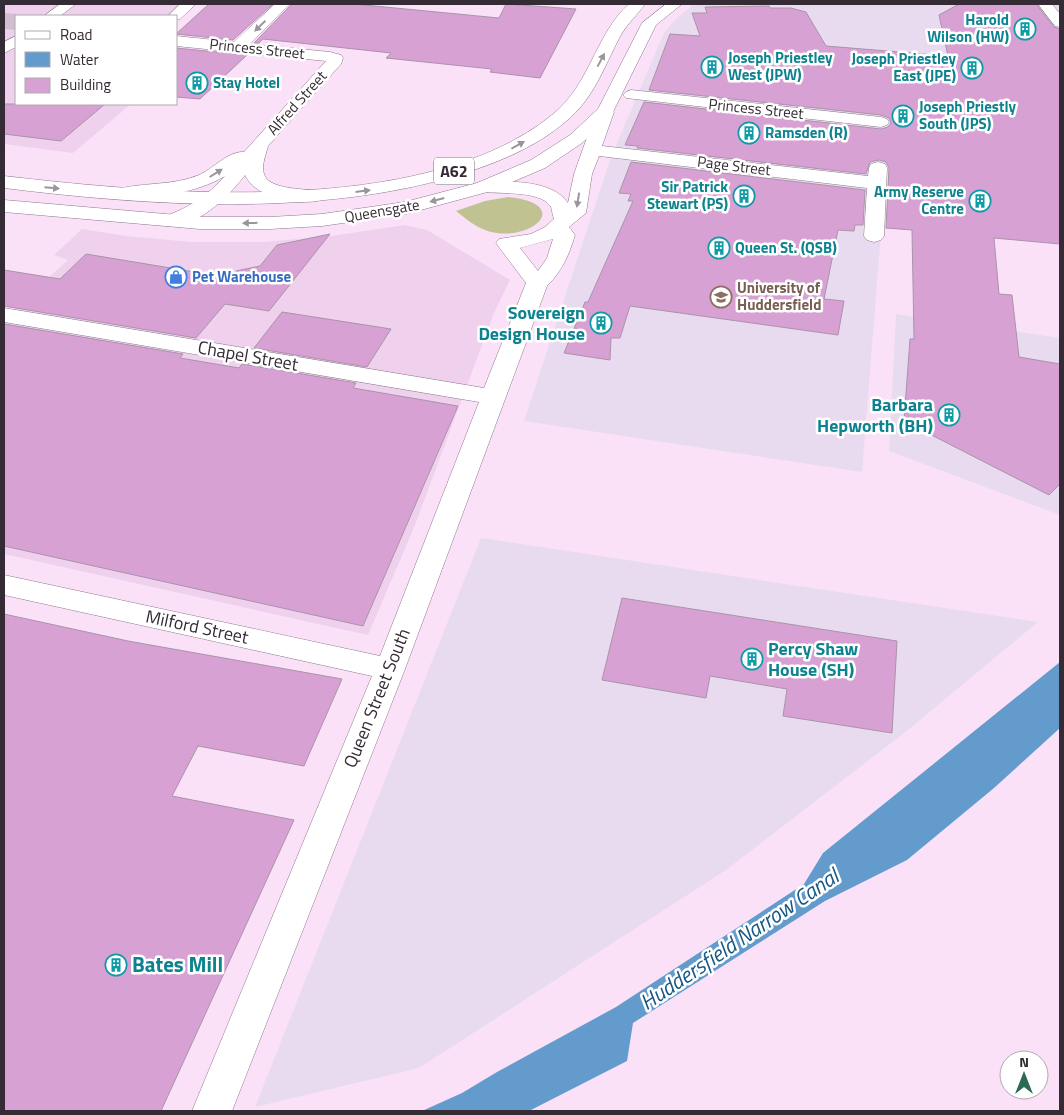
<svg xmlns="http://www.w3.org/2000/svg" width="1064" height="1115" font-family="'Titillium Web',sans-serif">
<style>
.built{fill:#efd1ed}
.education{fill:#e8dbef}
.green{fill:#c0c391}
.water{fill:#639ccc}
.building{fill:#d7a1d4;stroke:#aa93a9}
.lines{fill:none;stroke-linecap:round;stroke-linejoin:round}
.pedestrian-tunnel{stroke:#d2bdd1;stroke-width:16;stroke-dasharray:16 8;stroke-linecap:butt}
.pedestrian-casing{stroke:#8d778b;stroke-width:1}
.minor-casing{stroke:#8d778b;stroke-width:1}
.trunk-casing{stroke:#8d778b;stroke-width:1}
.pedestrian{fill:#fff;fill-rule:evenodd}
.minor{fill:#fff;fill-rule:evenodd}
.trunk{fill:#fff;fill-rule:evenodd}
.oneway{fill:#9a959a}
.labels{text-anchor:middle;stroke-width:5;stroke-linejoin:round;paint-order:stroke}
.far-culture-label{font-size:15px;font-weight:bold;fill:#0d838f;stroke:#fff;text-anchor:start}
.far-street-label{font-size:15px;fill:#342b34;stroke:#fff}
.far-shop-label{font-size:15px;font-weight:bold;fill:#366cbe;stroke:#fff;text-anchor:start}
.far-education-label{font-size:15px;font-weight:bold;fill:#785e54;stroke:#fff;text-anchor:start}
.shield{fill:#fff;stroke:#716b71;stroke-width:1}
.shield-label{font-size:16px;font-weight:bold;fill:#342b34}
.culture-label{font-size:18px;font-weight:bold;fill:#0d838f;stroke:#fff;text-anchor:end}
.street-label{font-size:18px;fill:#342b34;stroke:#fff}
.near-culture-label{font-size:21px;font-weight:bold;fill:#0d838f;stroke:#fff;text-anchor:start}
.near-water-label{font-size:22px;font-style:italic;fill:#155785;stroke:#fff}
</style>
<rect width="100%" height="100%" fill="#fae1f8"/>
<!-- built -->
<path class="built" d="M 4,4 L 184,4 L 169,16 L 16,16 L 16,104 L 131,104 L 73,153 L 4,144 Z
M 405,225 L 427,230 L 510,280 L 494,313 L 415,525 L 368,635 L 4,554 L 4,318 L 68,260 L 54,255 L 82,229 L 126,236 L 191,242 L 264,242 L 331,236 Z"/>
<!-- education -->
<path class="education" d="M 694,4 L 1060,4 L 1060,172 L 887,157 L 862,472 L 524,421 L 611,157 L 664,33 L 676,19 Z
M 896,314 L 1060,338 L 1060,515 L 889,451 Z
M 481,538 L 1038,622 L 908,730 L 726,870 L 419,1068 L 255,1107 Z"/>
<!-- green -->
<path class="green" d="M 508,197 C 577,204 528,246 485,230 C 474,226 465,218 456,211 L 485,201 Z"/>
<!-- water -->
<path class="water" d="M 1060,662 L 1060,728 L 994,788 L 907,860 L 825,901 L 633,1023 L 627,1061 L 529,1111 L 422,1111 L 462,1093 L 497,1072 L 616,1007 L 804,884 L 823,853 Z"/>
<!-- building -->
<path class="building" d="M 209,4 L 273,4 L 233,40 L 176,34 Z
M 292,4 L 354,4 L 499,18 L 506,4 L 576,9 L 540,78 L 490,72 L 492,69 L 386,58 L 391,53 L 263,39 L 259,43 L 254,43 Z
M 959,4 L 1036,4 L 1054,27 L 1060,29 L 1060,244 L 994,238 L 999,294 L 1012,295 L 1019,357 L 1060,364 L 1060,484 L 1049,495 L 904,421 L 910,339 L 914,339 L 912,230 L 886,228 L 889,168 L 886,162 L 879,160 L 870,162 L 866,174 L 637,148 L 638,146 L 625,145 L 644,102 L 881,129 L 888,127 L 891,123 L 889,118 L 881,115 L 649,90 L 670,34 L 700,36 L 692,13 L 707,13 L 705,7 L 769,6 L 770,8 L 791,8 L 806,12 L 826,46 L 948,56 L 939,15 Z
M 176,48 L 247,55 L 200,99 L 176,97 Z
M 4,104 L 105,104 L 61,141 L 4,134 Z
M 631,162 L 865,190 L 863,225 L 855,225 L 854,231 L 838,230 L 824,299 L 844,301 L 838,335 L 630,306 L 620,338 L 611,338 L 610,360 L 564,353 L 585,302 L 588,302 L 633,201 L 628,201 L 631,194 L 619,193 Z
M 330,234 L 269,311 L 225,304 L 196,338 L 4,306 L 4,270 L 60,279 L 86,254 L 231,278 L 236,271 L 260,266 L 277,245 Z
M 282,312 L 391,329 L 367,367 L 254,348 Z
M 4,324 L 183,354 L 180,358 L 239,368 L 242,364 L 356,383 L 353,388 L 458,406 L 363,626 L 4,546 Z
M 622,598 L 897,641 L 892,733 L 783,716 L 787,689 L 710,676 L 706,698 L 602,680 Z
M 4,614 L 128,641 L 342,679 L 304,766 L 198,746 L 172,796 L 294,820 L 161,1111 L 4,1111 Z"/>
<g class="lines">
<!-- pedestrian-tunnel -->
<path class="pedestrian-tunnel" d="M 4,21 L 16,22"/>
<!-- pedestrian casing -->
<g class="pedestrian-casing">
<path id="pedestrian" d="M 60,4 L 76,4 L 60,16 L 44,16 Z
M 1038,4 L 1052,4 L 1060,14 L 1060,27 L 1055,26 Z
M 16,36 L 16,47 L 4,53 L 4,42 Z
M 631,90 L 881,117 L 887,119 L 889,122 L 887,125 L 881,127 L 626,98 L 623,95 L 626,92 Z"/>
</g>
<!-- minor casing -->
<g class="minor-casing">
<path id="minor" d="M 180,4 L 196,4 L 180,19 L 176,20 L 176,16 L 168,16 Z
M 275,4 L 290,4 L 250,44 L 330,52 L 341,55 L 343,58 L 341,64 L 268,146 C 266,155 261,165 264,174 C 269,191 308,188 322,192 L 325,196 L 322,200 C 299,206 255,198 245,175 C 229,196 193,233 163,225 L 160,221 L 163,217 C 189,208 207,196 225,176 C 195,194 159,196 125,199 L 118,197 L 115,193 L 118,189 C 145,182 173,186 199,175 C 213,169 228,151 244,152 L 326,61 L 176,46 L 176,36 L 234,42 Z
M 605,107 L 611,108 L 614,112 L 602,146 L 868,176 L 869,168 L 871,164 L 878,162 L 885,164 L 887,168 L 884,236 L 881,240 L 874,242 L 867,240 L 864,236 L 867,188 L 599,156 L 592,174 L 586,213 L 569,227 L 575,235 C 569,255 562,271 547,286 L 405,669 L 232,1111 L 192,1111 L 372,676 L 4,595 L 4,575 L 380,656 L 479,402 L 4,322 L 4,308 L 484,388 L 526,283 L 496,243 L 499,239 L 531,234 L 545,227 L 554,219 C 553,216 552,211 551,207 C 541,189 495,195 477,191 L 474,187 L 477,183 L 484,181 C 510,182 551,179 568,203 L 574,174 L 596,112 L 599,108 ZM 553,239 L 547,258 L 538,271 L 520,248 Z"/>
</g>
<!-- trunk casing -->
<g class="trunk-casing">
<path id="trunk" d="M 629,4 L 645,4 C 638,14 629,22 622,33 C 606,62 596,94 571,117 C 540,145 504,160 465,173 C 322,218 151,206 4,188 L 4,176 C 159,194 424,219 552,115 C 591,84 595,34 629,4 Z
M 666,4 L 682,4 L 656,25 L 611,116 L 582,143 L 545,168 L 491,191 L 406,214 L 322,226 L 270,229 L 200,229 L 4,212 L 4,200 L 200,217 L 270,217 L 322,214 L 405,202 L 477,183 L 531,160 L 570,135 L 598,109 L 642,23 Z"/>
</g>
<!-- pedestrian -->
<use href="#pedestrian" class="pedestrian"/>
<!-- minor -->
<use href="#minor" class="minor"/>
<!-- trunk -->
<use href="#trunk" class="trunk"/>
</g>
<!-- one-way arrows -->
<defs><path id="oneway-solid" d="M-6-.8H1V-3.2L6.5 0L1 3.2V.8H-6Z" transform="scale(1.25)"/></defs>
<g class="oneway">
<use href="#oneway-solid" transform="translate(260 26) rotate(136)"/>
<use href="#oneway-solid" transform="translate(601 60) rotate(-62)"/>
<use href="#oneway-solid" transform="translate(518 145) rotate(-29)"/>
<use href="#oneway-solid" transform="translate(216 173) rotate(-32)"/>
<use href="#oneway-solid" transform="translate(52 188) rotate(5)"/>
<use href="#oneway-solid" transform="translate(363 191) rotate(-7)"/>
<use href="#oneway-solid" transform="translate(437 200) rotate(165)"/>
<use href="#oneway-solid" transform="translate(578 200) rotate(99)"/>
<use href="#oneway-solid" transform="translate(250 223) rotate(179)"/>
</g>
<!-- icons -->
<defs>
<g id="building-ring" transform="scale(1.125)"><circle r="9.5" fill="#fff" stroke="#0f9aa8" stroke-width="1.5"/><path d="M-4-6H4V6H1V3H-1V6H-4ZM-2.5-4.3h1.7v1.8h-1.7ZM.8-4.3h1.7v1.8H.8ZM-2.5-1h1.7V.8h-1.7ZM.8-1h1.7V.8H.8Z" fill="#0f9aa8"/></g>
<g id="shop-ring" transform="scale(1.125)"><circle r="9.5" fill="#fff" stroke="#3f7fe0" stroke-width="1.5"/><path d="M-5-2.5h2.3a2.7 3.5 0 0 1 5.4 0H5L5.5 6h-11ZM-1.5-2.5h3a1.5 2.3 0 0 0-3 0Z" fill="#3f7fe0"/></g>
<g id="university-ring" transform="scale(1.125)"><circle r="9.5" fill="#fff" stroke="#8d6e63" stroke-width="1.5"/><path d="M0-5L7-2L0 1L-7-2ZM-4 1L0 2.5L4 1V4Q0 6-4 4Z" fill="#8d6e63"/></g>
</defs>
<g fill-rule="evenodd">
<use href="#building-ring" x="1025" y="29"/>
<use href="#building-ring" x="712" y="67"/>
<use href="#building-ring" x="972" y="68"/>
<use href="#building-ring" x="197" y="83"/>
<use href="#building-ring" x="903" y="116"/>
<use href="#building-ring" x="749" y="133"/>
<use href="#building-ring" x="744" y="196"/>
<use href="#building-ring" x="980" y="201"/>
<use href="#building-ring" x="719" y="248"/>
<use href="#shop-ring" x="176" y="277"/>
<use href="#university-ring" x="721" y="297"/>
<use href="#building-ring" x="601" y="323"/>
<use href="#building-ring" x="949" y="415"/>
<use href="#building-ring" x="752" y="659"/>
<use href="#building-ring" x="116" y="965"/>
</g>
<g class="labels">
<!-- far-culture labels -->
<g class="far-culture-label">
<text x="1009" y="25" text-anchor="end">Harold<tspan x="1009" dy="17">Wilson (HW)</tspan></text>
<text x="728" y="63">Joseph Priestley<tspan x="728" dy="17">West (JPW)</tspan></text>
<text x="956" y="64" text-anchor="end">Joseph Priestley<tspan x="956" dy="17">East (JPE)</tspan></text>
<text x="213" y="88">Stay Hotel</text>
<text x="919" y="112">Joseph Priestly<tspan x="919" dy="17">South (JPS)</tspan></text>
<text x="765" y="138">Ramsden (R)</text>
<text x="728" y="192" text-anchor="end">Sir Patrick<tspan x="728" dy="17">Stewart (PS)</tspan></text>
<text x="964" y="197" text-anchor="end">Army Reserve<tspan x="964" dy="17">Centre</tspan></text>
<text x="735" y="253">Queen St. (QSB)</text>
</g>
<!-- far-street labels -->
<g class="far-street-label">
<text transform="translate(257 49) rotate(6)" y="5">Princess Street</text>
<text transform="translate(297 103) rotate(-48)" y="5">Alfred Street</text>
<text transform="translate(756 109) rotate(6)" y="5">Princess Street</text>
<text transform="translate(734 166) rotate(7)" y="5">Page Street</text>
<text transform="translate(382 211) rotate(-10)" y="5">Queensgate</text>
</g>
<!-- far-shop labels -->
<g class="far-shop-label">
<text x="192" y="282">Pet Warehouse</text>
</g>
<!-- far-education labels -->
<g class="far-education-label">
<text x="737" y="293">University of<tspan x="737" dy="17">Huddersfield</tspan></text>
</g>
<!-- shield labels -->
<rect class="shield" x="434" y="157.5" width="40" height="27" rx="4"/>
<g class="shield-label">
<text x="454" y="177">A62</text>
</g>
<!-- culture labels -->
<g class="culture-label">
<text x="585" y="319">Sovereign<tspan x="585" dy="21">Design House</tspan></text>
<text x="933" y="411">Barbara<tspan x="933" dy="21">Hepworth (BH)</tspan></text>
<text x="768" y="655" text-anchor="start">Percy Shaw<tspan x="768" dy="21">House (SH)</tspan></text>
</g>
<!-- street labels -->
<g class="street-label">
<text transform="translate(248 356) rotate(10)" y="6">Chapel Street</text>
<text transform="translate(197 627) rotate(12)" y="6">Milford Street</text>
<text transform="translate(377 698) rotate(-68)" y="6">Queen Street South</text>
</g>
<!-- near-culture labels -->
<g class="near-culture-label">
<text x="132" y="972">Bates Mill</text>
</g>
<!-- near-water labels -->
<g class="near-water-label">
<text transform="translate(739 939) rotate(-34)" y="8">Huddersfield Narrow Canal</text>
</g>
</g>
<!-- border -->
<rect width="1064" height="1115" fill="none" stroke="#342b34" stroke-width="10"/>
<!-- legend -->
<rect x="15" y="15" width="162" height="90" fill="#ffffff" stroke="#aeaaae"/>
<rect x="25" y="31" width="25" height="8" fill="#ffffff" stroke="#aeaaae"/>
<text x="60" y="40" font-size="15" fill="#342b34">Road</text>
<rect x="25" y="52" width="25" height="15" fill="#639ccc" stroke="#aeaaae"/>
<text x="60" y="65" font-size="15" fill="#342b34">Water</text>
<rect x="25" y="78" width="25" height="15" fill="#d7a1d4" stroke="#aeaaae"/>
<text x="60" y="90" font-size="15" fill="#342b34">Building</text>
<!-- north arrow -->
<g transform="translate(1024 1075)"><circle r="24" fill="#ffffff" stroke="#aeaaae"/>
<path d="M0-4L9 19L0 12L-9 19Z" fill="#2b6956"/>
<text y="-8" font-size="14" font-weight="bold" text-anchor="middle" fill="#342b34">N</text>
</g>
</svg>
